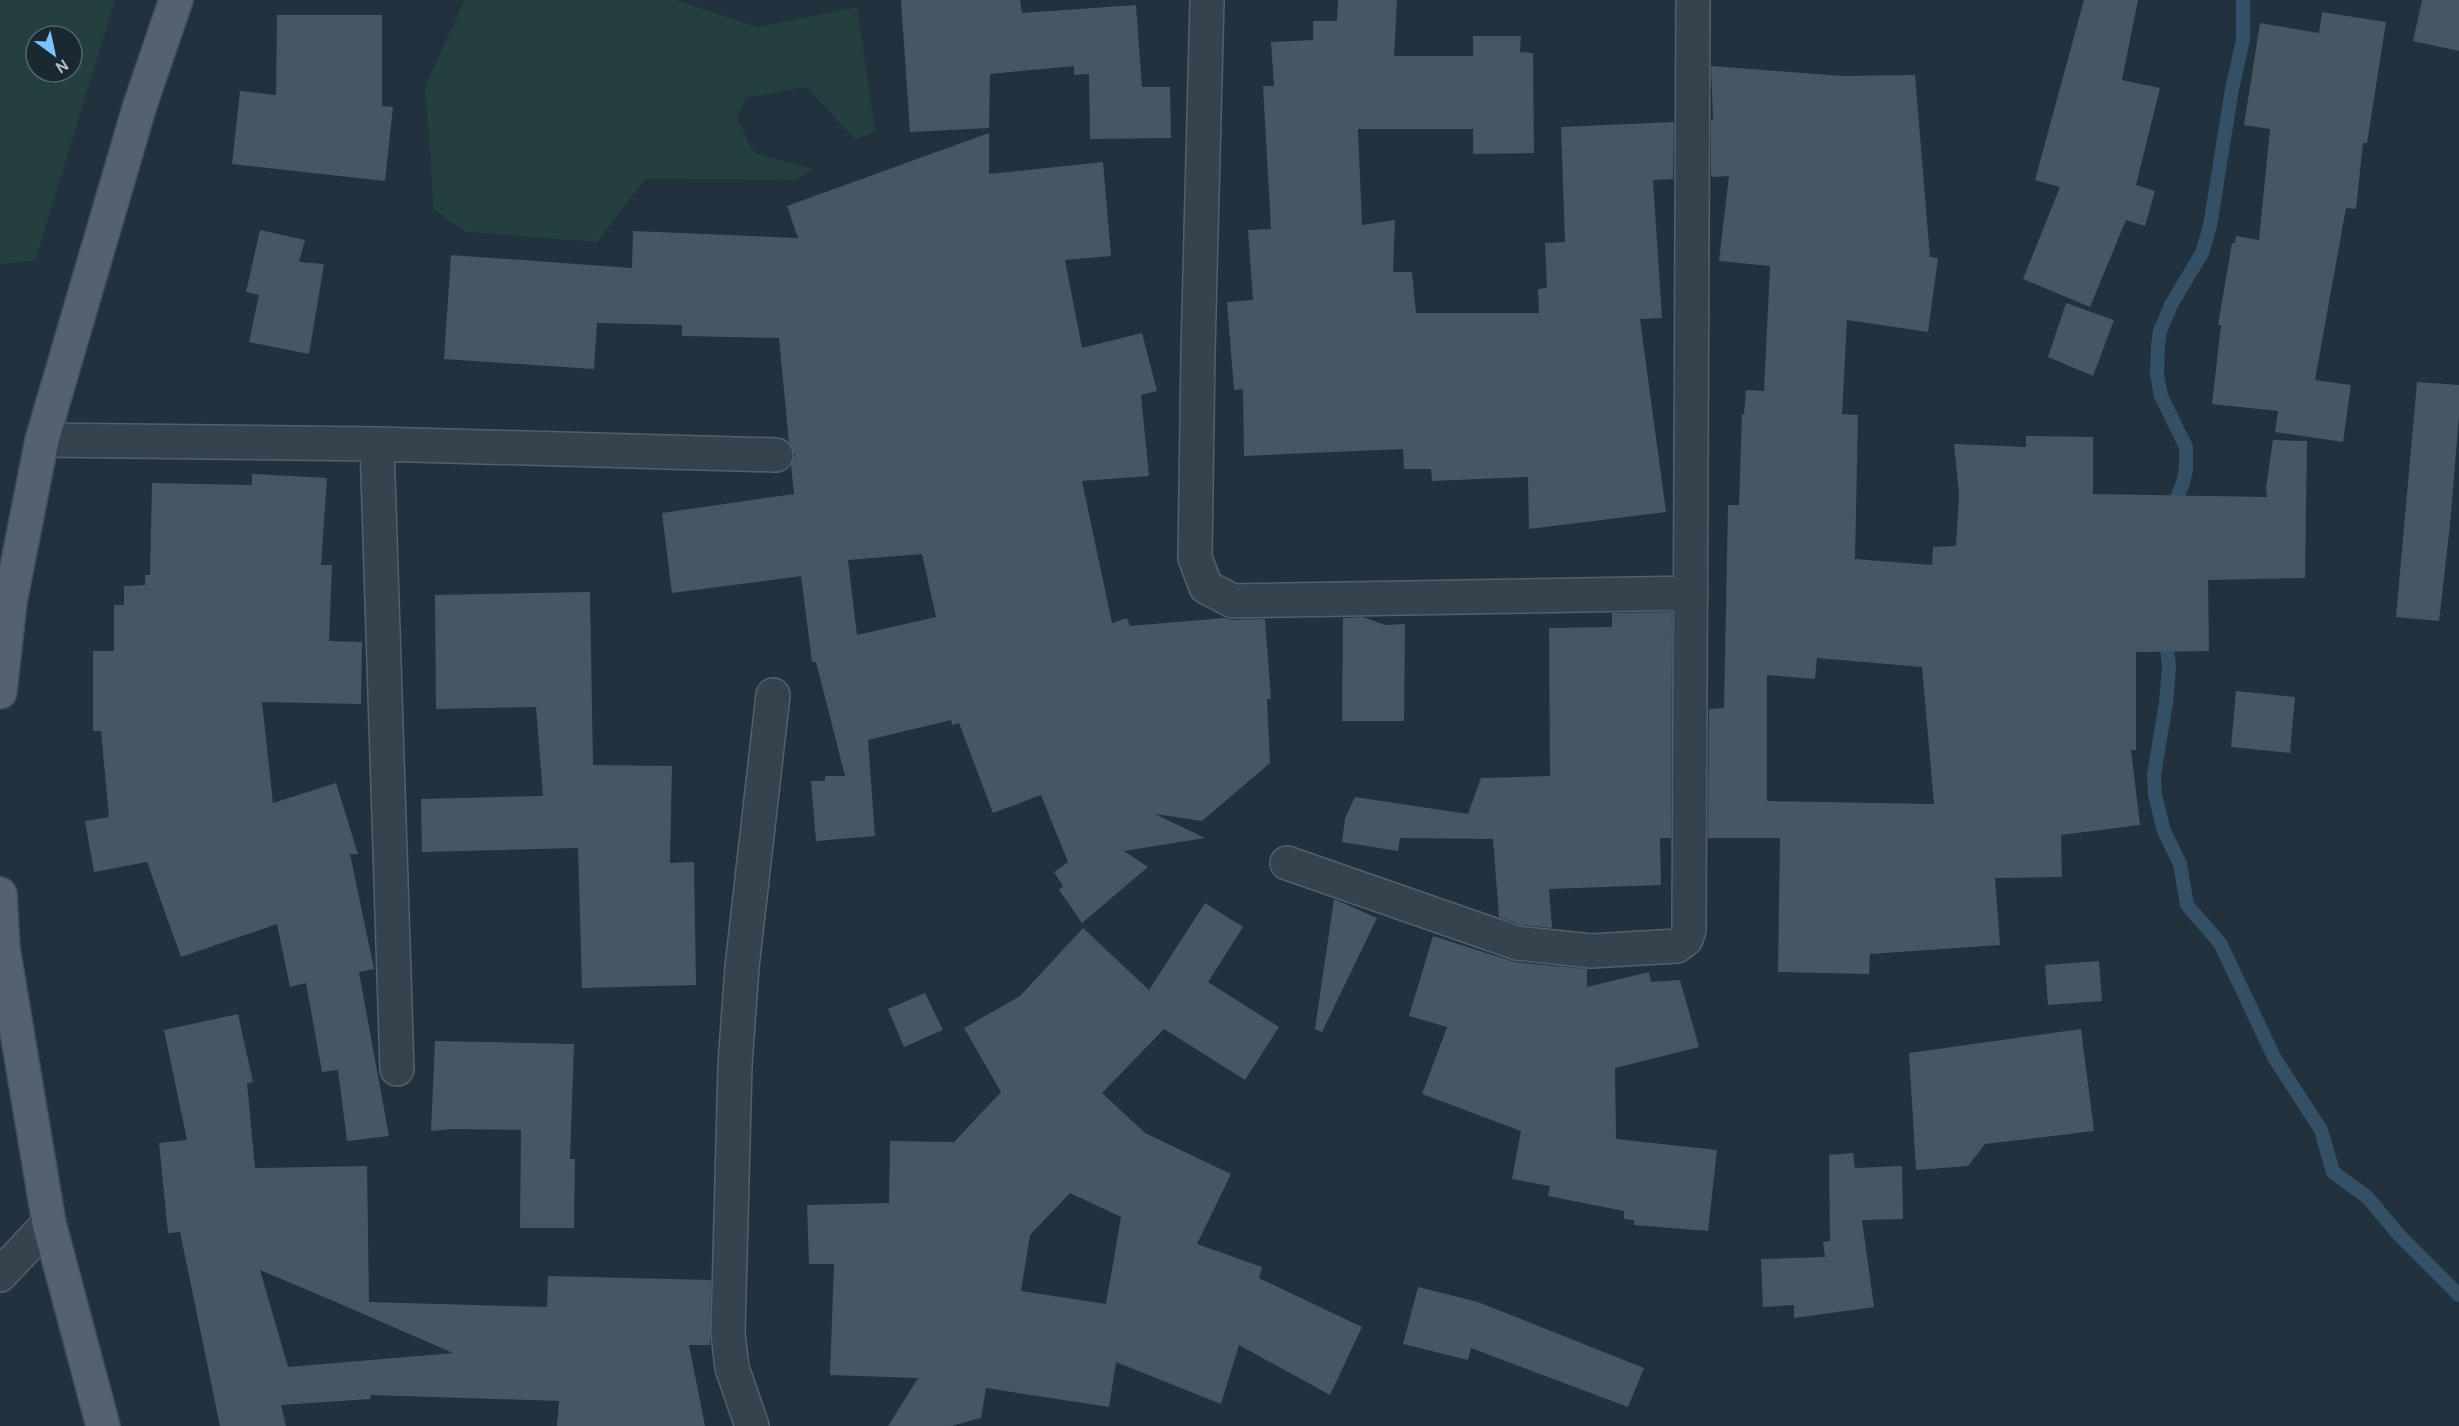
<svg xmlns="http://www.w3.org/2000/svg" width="2459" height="1426" font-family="Cabin,sans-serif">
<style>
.green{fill:#233f3e;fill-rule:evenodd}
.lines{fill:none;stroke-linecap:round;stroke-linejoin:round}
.stream{stroke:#345066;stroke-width:14}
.building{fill:#455764;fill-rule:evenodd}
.minor-casing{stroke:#53606c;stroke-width:36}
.major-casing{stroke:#3e4c57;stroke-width:36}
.minor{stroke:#35434e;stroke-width:33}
.major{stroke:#53626e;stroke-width:33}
</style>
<rect width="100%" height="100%" fill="#21313e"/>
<!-- green -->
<path class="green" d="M 0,0 L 115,0 L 35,261 L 0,264 ZM 36,36 L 72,36 L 72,72 L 36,72 Z
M 465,0 L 677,0 L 758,27 L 857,7 L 875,131 L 856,140 L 806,87 L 746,98 L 737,118 L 754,153 L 814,169 L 795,180 L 645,179 L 597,242 L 466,232 L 434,210 L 425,86 Z"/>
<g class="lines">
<!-- stream -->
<path class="stream" d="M 2172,510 L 2183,483 L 2186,469 L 2186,447 L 2161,396 L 2157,374 L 2158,345 L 2160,331 L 2171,305 L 2202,253 L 2210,226 L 2232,89 L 2243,40 L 2243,0
M 2165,633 L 2169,666 L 2166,703 L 2154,775 L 2155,795 L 2164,831 L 2180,864 L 2187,905 L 2220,943 L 2275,1059 L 2321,1130 L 2333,1172 L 2367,1197 L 2400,1236 L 2459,1295"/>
</g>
<!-- building -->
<path class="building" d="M 901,0 L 1020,0 L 1022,13 L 1136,5 L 1142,87 L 1170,87 L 1171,138 L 1090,139 L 1089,74 L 1074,75 L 1074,66 L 990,74 L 989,128 L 910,132 Z
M 1338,0 L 1397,0 L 1394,56 L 1473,56 L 1473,36 L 1521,36 L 1520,52 L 1533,53 L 1534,153 L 1473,154 L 1473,129 L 1358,129 L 1362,225 L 1395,220 L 1393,272 L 1412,272 L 1416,313 L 1539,313 L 1538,289 L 1547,288 L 1545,243 L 1565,242 L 1561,127 L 1674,122 L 1673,179 L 1653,180 L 1662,318 L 1640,319 L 1666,512 L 1529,529 L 1528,477 L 1432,481 L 1431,469 L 1404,469 L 1403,449 L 1244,456 L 1243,389 L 1234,390 L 1227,302 L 1253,300 L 1248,230 L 1271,229 L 1263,86 L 1274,86 L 1271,42 L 1313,40 L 1313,21 L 1337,21 Z
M 2084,0 L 2138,0 L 2122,80 L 2160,88 L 2136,185 L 2155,191 L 2145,226 L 2126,220 L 2090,307 L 2023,279 L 2060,187 L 2035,180 Z
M 2422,0 L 2459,0 L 2459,51 L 2413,41 Z
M 2322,12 L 2386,22 L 2367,143 L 2363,143 L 2356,209 L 2346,208 L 2315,380 L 2351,385 L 2343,442 L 2275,432 L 2278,411 L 2212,404 L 2221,325 L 2218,325 L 2232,243 L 2235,243 L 2236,236 L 2259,240 L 2270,129 L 2244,125 L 2260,23 L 2319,33 Z
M 277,15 L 382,15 L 382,106 L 393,107 L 385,181 L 232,164 L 240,91 L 276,95 Z
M 1711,66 L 1842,76 L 1915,75 L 1930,257 L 1938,258 L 1928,332 L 1847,320 L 1842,414 L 1858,415 L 1855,559 L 1932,565 L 1933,547 L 1956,546 L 1959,493 L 1954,444 L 2026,447 L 2026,436 L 2093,437 L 2093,494 L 2267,497 L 2266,488 L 2273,440 L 2307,441 L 2305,578 L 2208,580 L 2209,651 L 2136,652 L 2136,750 L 2131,750 L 2140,825 L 2061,835 L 2062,877 L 1995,878 L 2000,945 L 1870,954 L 1869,974 L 1778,972 L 1780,838 L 1708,838 L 1709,709 L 1724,708 L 1728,505 L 1739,505 L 1742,414 L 1744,414 L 1746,390 L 1764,391 L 1770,266 L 1719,261 L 1729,176 L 1711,177 L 1711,120 L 1713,120 ZM 1817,658 L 1922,667 L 1934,804 L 1767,801 L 1767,675 L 1815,679 Z
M 989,133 L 989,174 L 1103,162 L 1111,256 L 1065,260 L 1082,348 L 1142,333 L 1157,391 L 1141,395 L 1149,476 L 1082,481 L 1112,623 L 1127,618 L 1130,626 L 1224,618 L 1233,620 L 1265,619 L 1271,699 L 1267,699 L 1270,763 L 1202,821 L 1155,814 L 1205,838 L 1124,851 L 1148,867 L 1082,923 L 1059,890 L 1063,886 L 1054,872 L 1068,862 L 1041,795 L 993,813 L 959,723 L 952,725 L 951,720 L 868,740 L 875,836 L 816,841 L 811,781 L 825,781 L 825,776 L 845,776 L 816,662 L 812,662 L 801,576 L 672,593 L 662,513 L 794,494 L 791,465 L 795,455 L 789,443 L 779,338 L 682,336 L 682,325 L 597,323 L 594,369 L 444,359 L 451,255 L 632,268 L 633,231 L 798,238 L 787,206 ZM 922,554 L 936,617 L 857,635 L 848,560 Z
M 260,230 L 305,240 L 299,262 L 324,264 L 309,354 L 249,342 L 259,295 L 246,292 Z
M 2066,303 L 2114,320 L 2093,376 L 2048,357 Z
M 2417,382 L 2459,385 L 2459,416 L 2450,525 L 2439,621 L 2396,617 Z
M 252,474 L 327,478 L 321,565 L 332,565 L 329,641 L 362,642 L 361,704 L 262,702 L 273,803 L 336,783 L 358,854 L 350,854 L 374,969 L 359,972 L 389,1136 L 347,1141 L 338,1070 L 322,1072 L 306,983 L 290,987 L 277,924 L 181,957 L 147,862 L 94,872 L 85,821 L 109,817 L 101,731 L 93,731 L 93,651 L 114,651 L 114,605 L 124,605 L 124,586 L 145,585 L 145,575 L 150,575 L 152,483 L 252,485 Z
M 590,592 L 593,765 L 672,766 L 670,863 L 694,862 L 696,985 L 582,988 L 578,848 L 422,852 L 421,799 L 543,796 L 536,707 L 436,709 L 435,595 Z
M 1672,612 L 1671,838 L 1660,838 L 1661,885 L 1549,889 L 1552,928 L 1521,925 L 1499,917 L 1493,839 L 1400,838 L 1398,851 L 1342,842 L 1345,818 L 1355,797 L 1468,814 L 1481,778 L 1550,776 L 1549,628 L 1612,627 L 1612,613 Z
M 1363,617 L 1385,625 L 1405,624 L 1404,721 L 1342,721 L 1343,618 Z
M 2236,691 L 2295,697 L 2290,753 L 2231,747 Z
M 1334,899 L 1377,918 L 1322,1032 L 1315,1029 Z
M 1205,903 L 1243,927 L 1208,982 L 1279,1027 L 1245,1080 L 1164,1029 L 1102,1093 L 1145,1133 L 1231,1174 L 1197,1244 L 1262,1267 L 1259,1278 L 1362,1327 L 1330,1395 L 1239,1345 L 1221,1404 L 1116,1362 L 1109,1407 L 986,1388 L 981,1418 L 951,1426 L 888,1426 L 918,1378 L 830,1375 L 834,1264 L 809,1264 L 807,1205 L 889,1203 L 890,1141 L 954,1142 L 1001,1092 L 964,1028 L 1020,996 L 1083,928 L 1149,990 ZM 1070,1193 L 1121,1217 L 1106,1304 L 1021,1291 L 1030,1235 Z
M 1433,936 L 1515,962 L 1587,969 L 1587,987 L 1649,972 L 1651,982 L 1680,980 L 1699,1047 L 1615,1068 L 1616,1139 L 1717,1150 L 1708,1231 L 1634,1225 L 1634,1220 L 1624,1219 L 1624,1211 L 1548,1196 L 1550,1186 L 1512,1179 L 1521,1131 L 1422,1094 L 1447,1027 L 1409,1016 Z
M 2099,961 L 2102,1001 L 2048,1005 L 2045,965 Z
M 925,993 L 943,1030 L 904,1047 L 888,1009 Z
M 238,1014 L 253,1082 L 247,1083 L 255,1168 L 367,1166 L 369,1302 L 547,1307 L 548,1276 L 711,1280 L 710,1345 L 689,1345 L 705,1426 L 557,1426 L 559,1401 L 371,1395 L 370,1399 L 281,1405 L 286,1426 L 220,1426 L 180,1232 L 168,1233 L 159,1143 L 187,1140 L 164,1030 ZM 260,1270 L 338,1303 L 453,1353 L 288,1367 Z
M 2081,1029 L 2094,1131 L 1985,1144 L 1968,1166 L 1916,1170 L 1909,1053 Z
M 435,1041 L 574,1044 L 570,1159 L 575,1159 L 574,1228 L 520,1228 L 521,1130 L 451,1129 L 431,1131 Z
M 1853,1153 L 1855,1168 L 1902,1166 L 1903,1219 L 1862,1220 L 1874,1307 L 1794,1318 L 1794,1305 L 1763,1307 L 1761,1259 L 1825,1257 L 1823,1242 L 1830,1241 L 1829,1155 Z
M 1418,1287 L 1478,1302 L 1644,1368 L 1628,1407 L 1471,1348 L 1468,1360 L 1403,1344 Z"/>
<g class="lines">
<!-- minor casing -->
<g class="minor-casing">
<path id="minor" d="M 1207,0 L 1198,351 L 1195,558 L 1206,587 L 1233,601 L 1691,593
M 42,440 L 377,444 L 776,455
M 377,444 L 397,1069
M 1287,863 L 1517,943 L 1591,951 L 1677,946 L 1686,939 L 1689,930 L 1693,0
M 0,1275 L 49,1223
M 752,1426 L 732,1368 L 728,1334 L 735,1065 L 742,967 L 773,695"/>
</g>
<!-- major casing -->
<g class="major-casing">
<path id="major" d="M 0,692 L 10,602 L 42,440 L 140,105 L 176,0
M 0,894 L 3,948 L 49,1223 L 103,1426"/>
</g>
<!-- minor -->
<use href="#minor" class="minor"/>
<!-- major -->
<use href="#major" class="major"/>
</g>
<!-- north arrow -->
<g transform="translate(54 54) rotate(147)"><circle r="28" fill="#1a2832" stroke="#56646e" stroke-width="1.5"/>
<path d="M0-4.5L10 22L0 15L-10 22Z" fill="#80c2ff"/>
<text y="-9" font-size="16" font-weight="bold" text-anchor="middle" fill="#b1bdc9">N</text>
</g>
</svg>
